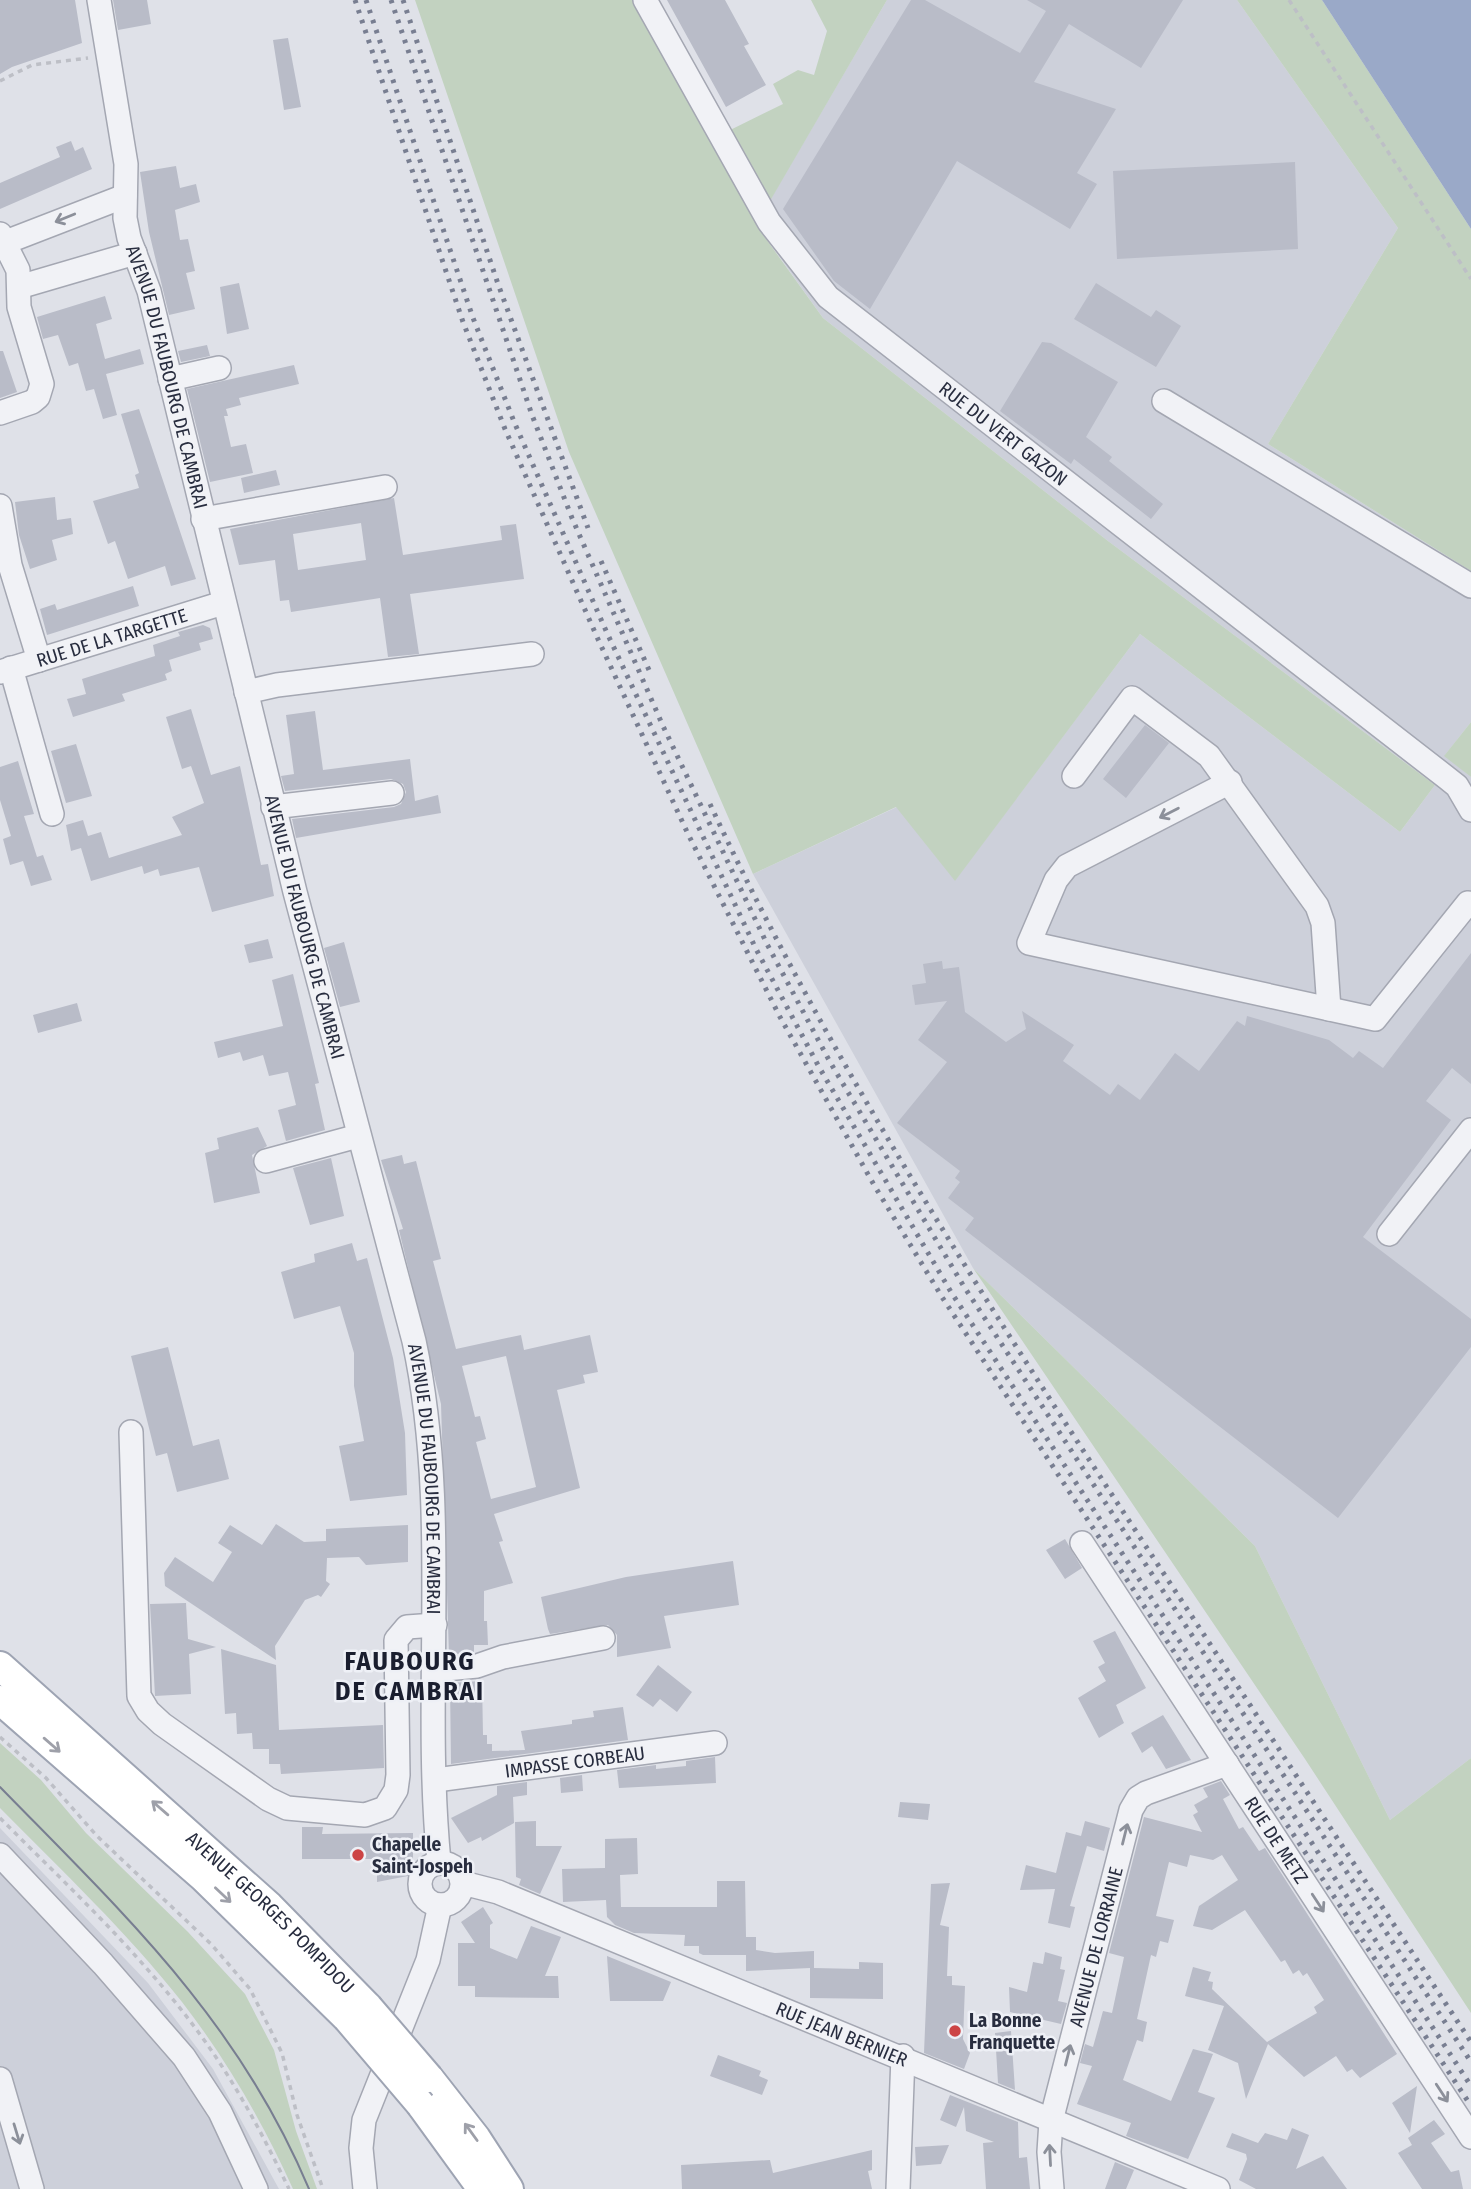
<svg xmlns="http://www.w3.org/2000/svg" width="1471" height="2189" font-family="'Fira Sans Condensed',sans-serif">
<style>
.built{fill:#cdd0da}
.green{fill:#c2d2c0}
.water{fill:#9aa9c8}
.building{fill:#b9bcc8;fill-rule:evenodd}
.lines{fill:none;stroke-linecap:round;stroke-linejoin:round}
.minor-casing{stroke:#a4a7b2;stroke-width:26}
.major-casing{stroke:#9ea4b3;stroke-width:32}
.path{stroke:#bdbfc6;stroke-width:3.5;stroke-dasharray:5 5;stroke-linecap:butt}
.minor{stroke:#f1f2f6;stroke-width:23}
.major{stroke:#fff;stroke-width:28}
.tram{stroke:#787e91;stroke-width:2}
.rail{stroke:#787e91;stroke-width:5;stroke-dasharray:3.5 7;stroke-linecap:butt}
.major-bridge-casing{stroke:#9ea4b3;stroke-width:32;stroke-linecap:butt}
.major-bridge{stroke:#fff;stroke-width:28}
.oneway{stroke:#8c909a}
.oneway2{stroke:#9ea0a9}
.poi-dot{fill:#cc4445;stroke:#eef0f6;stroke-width:2.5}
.labels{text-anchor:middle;stroke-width:5;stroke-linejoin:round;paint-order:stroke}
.street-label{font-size:19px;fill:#282d3f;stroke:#eef0f6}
.poi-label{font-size:19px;font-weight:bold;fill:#282d3f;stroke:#eef0f6;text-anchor:start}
.district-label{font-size:26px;font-weight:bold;letter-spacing:2px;fill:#1a1e2f;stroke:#eef0f6}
</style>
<rect width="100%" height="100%" fill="#dfe1e8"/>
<!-- built -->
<path class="built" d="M 887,0 L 1237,0 L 1398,228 L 1268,444 L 1471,571 L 1471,722 L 1445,755 L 1471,777 L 1471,1758 L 1390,1820 L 1255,1546 L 973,1268 L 753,874 L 897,807 L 955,880 L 1140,634 L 1400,832 L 1435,785 L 1108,541 L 823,318 L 756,224 Z
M 0,1828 L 148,1983 L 213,2069 L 279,2189 L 0,2189 Z"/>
<!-- green -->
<path class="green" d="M 415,0 L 635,0 L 710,140 L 783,104 L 773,84 L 798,70 L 814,75 L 827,31 L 811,0 L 887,0 L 756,225 L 823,318 L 1108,541 L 1435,785 L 1400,832 L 1140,634 L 955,881 L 896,807 L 753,874 L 569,452 Z
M 1237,0 L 1322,0 L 1471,229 L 1471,571 L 1268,444 L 1398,228 Z
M 1471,722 L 1471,777 L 1444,756 Z
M 973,1268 L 1255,1546 L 1390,1820 L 1471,1758 L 1471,2013 L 1305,1759 Z
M 0,1743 L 41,1780 L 86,1833 L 188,1932 L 245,1994 L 274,2050 L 296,2131 L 317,2189 L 293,2189 C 263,2123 227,2060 182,2002 C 127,1932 62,1871 0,1808 Z"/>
<!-- water -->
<path class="water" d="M 1322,0 L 1471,0 L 1471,229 Z"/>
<!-- building -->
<path class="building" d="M 0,0 L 75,0 L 82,43 L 12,67 L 0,74 Z
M 113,0 L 147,0 L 151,24 L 118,30 Z
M 667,0 L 725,0 L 749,44 L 744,46 L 766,85 L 726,107 Z
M 911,0 L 925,0 L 1020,53 L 1046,11 L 1027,0 L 1183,0 L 1141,68 L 1069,24 L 1034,82 L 1116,109 L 1077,173 L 1097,184 L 1070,229 L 957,161 L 870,309 L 834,281 L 783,209 Z
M 288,38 L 301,107 L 284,110 L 273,40 Z
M 71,141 L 75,151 L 83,147 L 92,169 L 0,209 L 0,183 L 60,157 L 56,147 Z
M 1295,162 L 1298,249 L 1117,259 L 1113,171 Z
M 176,166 L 180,188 L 196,184 L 200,202 L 175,210 L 180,240 L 188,239 L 195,271 L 186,273 L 195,309 L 169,315 L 149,232 L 140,172 Z
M 239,283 L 249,329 L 227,334 L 220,287 Z
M 1096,283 L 1151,317 L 1156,310 L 1181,326 L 1156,367 L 1074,319 Z
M 105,296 L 112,319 L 96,324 L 105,359 L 140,349 L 144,364 L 106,374 L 117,415 L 103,419 L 94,389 L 86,391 L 78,363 L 69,366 L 58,335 L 43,339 L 37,317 Z
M 1042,342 L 1051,343 L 1118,382 L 1086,437 L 1112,457 L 1109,461 L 1163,504 L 1151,519 L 1074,459 L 1071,464 L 1000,411 Z
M 207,345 L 210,356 L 181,362 L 178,351 Z
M 0,351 L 3,351 L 17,392 L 0,398 Z
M 294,365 L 299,384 L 239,398 L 241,405 L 226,409 L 228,416 L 224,416 L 231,447 L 246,444 L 253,473 L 210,482 L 187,389 Z
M 139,409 L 196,579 L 171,586 L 165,566 L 128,579 L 115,541 L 108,544 L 93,501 L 139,488 L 135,475 L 139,473 L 121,414 Z
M 276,470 L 280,485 L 244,493 L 241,478 Z
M 55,497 L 57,520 L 71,518 L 73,534 L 52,540 L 57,560 L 30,569 L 19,535 L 15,502 Z
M 394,498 L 403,555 L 502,540 L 500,526 L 516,524 L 524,579 L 410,594 L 419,654 L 388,657 L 380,598 L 291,612 L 289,600 L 280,601 L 275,560 L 239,565 L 230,529 ZM 361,523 L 366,560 L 298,570 L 293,534 Z
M 133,586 L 139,606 L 47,635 L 40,609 L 55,604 L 57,610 Z
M 203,625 L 210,628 L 213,639 L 199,643 L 201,650 L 169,660 L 172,671 L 165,674 L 167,680 L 122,694 L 125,701 L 73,717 L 67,699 L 86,694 L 82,679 L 155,656 L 153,645 L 180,636 L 178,632 Z
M 191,709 L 211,775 L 240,766 L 261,865 L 268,864 L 274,896 L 212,912 L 199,867 L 160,876 L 158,869 L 144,874 L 142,866 L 91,881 L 81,848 L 71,851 L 66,825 L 83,820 L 88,836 L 101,832 L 109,858 L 182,835 L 172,817 L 204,803 L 191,766 L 182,769 L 166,717 Z
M 315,711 L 323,770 L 410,759 L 415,801 L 438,795 L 441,813 L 296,838 L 292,819 L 394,807 L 401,804 L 406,792 L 403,784 L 391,779 L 285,791 L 281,776 L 294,774 L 286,715 Z
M 1145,725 L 1169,743 L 1126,798 L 1103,779 Z
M 76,744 L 92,796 L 66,803 L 51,751 Z
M 18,761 L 34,814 L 24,816 L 37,857 L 43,855 L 52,880 L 31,886 L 23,861 L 10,865 L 3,839 L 11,836 L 0,800 L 0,767 Z
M 268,939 L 273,958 L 249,963 L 244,945 Z
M 344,942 L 360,1002 L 340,1007 L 324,948 Z
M 1471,953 L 1471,1084 L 1452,1068 L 1426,1101 L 1451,1120 L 1363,1237 L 1471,1319 L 1471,1347 L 1338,1518 L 965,1230 L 974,1218 L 948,1198 L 960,1182 L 955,1178 L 960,1171 L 897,1123 L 947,1062 L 918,1040 L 947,1001 L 915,1005 L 912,985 L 926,983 L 923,964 L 942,961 L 943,969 L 959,967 L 965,1012 L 1006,1042 L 1026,1029 L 1022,1011 L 1074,1045 L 1063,1061 L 1110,1095 L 1118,1084 L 1140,1100 L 1175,1053 L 1199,1071 L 1237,1021 L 1245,1026 L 1247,1016 L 1329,1040 L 1353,1058 L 1359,1051 L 1383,1068 Z
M 293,974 L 319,1083 L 315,1084 L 325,1130 L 286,1141 L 278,1110 L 296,1105 L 288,1072 L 269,1076 L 263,1055 L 243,1061 L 240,1052 L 218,1058 L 214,1042 L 283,1026 L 272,980 Z
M 77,1003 L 82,1021 L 38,1033 L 33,1015 Z
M 258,1127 L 267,1146 L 252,1155 L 260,1193 L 214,1203 L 205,1153 L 219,1149 L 217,1138 Z
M 402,1155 L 404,1164 L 416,1161 L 441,1259 L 433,1261 L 456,1349 L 521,1335 L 524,1350 L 590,1335 L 598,1372 L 583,1375 L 585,1383 L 557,1390 L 580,1488 L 494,1514 L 503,1541 L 499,1542 L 513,1583 L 484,1591 L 484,1621 L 487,1621 L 488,1645 L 474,1645 L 474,1652 L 449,1655 L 441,1404 L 399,1230 L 403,1229 L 381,1160 ZM 506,1356 L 536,1487 L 491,1499 L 476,1442 L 486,1439 L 480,1416 L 475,1417 L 462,1366 Z
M 331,1158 L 344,1216 L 310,1225 L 293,1168 Z
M 352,1243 L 357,1261 L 367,1258 L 393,1358 L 405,1433 L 407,1495 L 350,1501 L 339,1446 L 364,1441 L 354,1386 L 354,1353 L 340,1306 L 294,1319 L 281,1272 L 315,1262 L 314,1254 Z
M 168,1347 L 193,1446 L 219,1439 L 229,1479 L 177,1492 L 167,1453 L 156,1456 L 131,1356 Z
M 276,1524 L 304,1542 L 326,1541 L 326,1529 L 408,1525 L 408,1562 L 366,1565 L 359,1557 L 327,1558 L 326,1581 L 330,1584 L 321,1597 L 318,1595 L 305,1600 L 275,1646 L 276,1660 L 165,1586 L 164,1573 L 175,1557 L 213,1582 L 232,1552 L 218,1543 L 230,1525 L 262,1545 Z
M 1065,1539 L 1082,1568 L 1065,1579 L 1046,1550 Z
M 733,1561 L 739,1605 L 664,1616 L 671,1648 L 617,1657 L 617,1635 L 608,1625 L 550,1634 L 548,1629 L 541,1597 L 626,1577 Z
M 186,1603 L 188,1639 L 216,1647 L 189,1654 L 191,1694 L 155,1696 L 150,1604 Z
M 1115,1631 L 1146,1688 L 1116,1705 L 1124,1723 L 1099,1738 L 1078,1698 L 1106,1681 L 1098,1667 L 1105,1663 L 1093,1641 Z
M 221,1649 L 276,1665 L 279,1730 L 383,1725 L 384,1768 L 281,1774 L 280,1764 L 269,1764 L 269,1749 L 253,1749 L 252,1733 L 237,1734 L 236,1713 L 225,1714 Z
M 658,1665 L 692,1692 L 677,1712 L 660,1699 L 653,1707 L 636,1695 Z
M 482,1681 L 483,1735 L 487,1735 L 487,1744 L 492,1744 L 492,1751 L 525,1750 L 521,1731 L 572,1724 L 572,1720 L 594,1717 L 593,1711 L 623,1707 L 628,1740 L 451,1764 L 450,1683 Z
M 1163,1715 L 1191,1760 L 1166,1769 L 1152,1746 L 1142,1753 L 1131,1733 Z
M 715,1757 L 716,1783 L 619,1788 L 617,1770 L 656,1765 L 656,1769 L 686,1766 L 686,1761 Z
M 582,1775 L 583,1791 L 561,1793 L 560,1778 Z
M 1221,1781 L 1230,1795 L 1223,1799 L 1239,1829 L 1243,1827 L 1259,1851 L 1265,1848 L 1397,2054 L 1360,2078 L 1352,2069 L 1347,2072 L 1336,2056 L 1304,2077 L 1268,2044 L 1246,2099 L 1238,2063 L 1208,2050 L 1224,2006 L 1185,1996 L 1193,1967 L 1211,1972 L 1208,1981 L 1213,1982 L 1212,1989 L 1267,2042 L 1317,2013 L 1314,2007 L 1324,2000 L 1307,1973 L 1303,1976 L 1299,1970 L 1293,1974 L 1285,1960 L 1281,1962 L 1245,1910 L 1212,1930 L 1193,1926 L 1199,1906 L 1238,1880 L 1222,1855 L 1213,1860 L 1190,1855 L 1187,1867 L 1169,1862 L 1156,1916 L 1174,1920 L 1168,1943 L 1160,1941 L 1156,1957 L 1151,1955 L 1137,2019 L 1147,2022 L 1143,2042 L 1137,2040 L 1123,2080 L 1171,2101 L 1193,2049 L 1213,2054 L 1198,2092 L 1215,2098 L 1188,2159 L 1126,2136 L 1131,2123 L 1077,2104 L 1092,2066 L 1080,2063 L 1085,2044 L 1093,2047 L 1103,2011 L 1112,2013 L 1124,1957 L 1109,1953 L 1144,1817 L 1202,1832 L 1193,1815 L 1198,1812 L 1194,1805 L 1208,1797 L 1203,1788 Z
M 527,1782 L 527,1795 L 513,1797 L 514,1823 L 482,1841 L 481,1837 L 468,1843 L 451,1818 L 497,1795 L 497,1786 Z
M 900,1802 L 930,1804 L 928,1820 L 898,1817 Z
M 536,1821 L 536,1846 L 562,1846 L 540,1894 L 519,1885 L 521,1879 L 516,1877 L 515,1822 Z
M 1085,1821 L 1110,1828 L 1104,1851 L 1087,1846 L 1070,1906 L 1075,1907 L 1070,1928 L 1048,1923 L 1055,1889 L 1020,1890 L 1026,1865 L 1056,1873 L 1066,1832 L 1081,1836 Z
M 302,1827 L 323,1827 L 322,1834 L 413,1833 L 413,1875 L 377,1882 L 377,1859 L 302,1859 Z
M 637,1838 L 638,1874 L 620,1875 L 621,1907 L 717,1907 L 717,1881 L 745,1881 L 746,1937 L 756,1937 L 756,1950 L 775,1953 L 814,1951 L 814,1968 L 859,1969 L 859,1962 L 883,1963 L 883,1999 L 810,1998 L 810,1968 L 746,1971 L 746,1955 L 703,1955 L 699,1953 L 699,1946 L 684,1946 L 685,1935 L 634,1933 L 615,1925 L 607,1917 L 606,1900 L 563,1902 L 562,1869 L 605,1868 L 605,1839 Z
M 950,1883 L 940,1925 L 949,1927 L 947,1976 L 952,1976 L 952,1985 L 965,1986 L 963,2039 L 970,2053 L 964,2069 L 924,2053 L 931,1884 Z
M 483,1907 L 493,1923 L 490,1925 L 490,1948 L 517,1959 L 531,1926 L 561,1937 L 545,1976 L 558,1976 L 559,1998 L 475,1997 L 475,1986 L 458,1986 L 458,1943 L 475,1943 L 461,1922 Z
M 1045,1952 L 1062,1957 L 1060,1969 L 1065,1970 L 1058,2001 L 1067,2003 L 1061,2024 L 1010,2012 L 1009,1987 L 1027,1992 L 1033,1962 L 1043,1964 Z
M 607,1956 L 671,1982 L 663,2001 L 610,2001 Z
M 1011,2031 L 1015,2090 L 998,2083 L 995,2033 Z
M 718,2055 L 761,2071 L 759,2076 L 768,2080 L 762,2095 L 710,2076 Z
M 1417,2086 L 1410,2133 L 1392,2103 Z
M 950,2095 L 1018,2122 L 1019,2158 L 1027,2157 L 1030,2189 L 986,2189 L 983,2143 L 994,2142 L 966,2131 L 964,2107 L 956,2127 L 940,2120 Z
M 1434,2120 L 1445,2134 L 1431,2143 L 1451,2172 L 1459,2170 L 1463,2189 L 1422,2189 L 1398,2153 L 1412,2145 L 1408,2138 Z
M 1292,2128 L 1309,2135 L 1296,2169 L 1323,2156 L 1347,2189 L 1256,2189 L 1239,2180 L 1247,2159 L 1246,2154 L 1226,2147 L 1232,2133 L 1258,2143 L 1265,2133 L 1287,2140 Z
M 949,2145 L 941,2164 L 916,2166 L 915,2147 Z
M 872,2150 L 872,2170 L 868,2171 L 872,2189 L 682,2189 L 681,2165 L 770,2160 L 773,2173 Z
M 1115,2162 L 1134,2170 L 1126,2189 L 1105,2189 Z"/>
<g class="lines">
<!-- minor casing -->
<g class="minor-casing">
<g id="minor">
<path id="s1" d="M 99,0 L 126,164 L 125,218 L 129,238 L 149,291 L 295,892 L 414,1341 C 451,1513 422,1689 439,1862"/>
<path id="s2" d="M 645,0 L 769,222 L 828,297 L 1447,778 L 1457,786 L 1471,810"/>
<path d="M 0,234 L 18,270 L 19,307 L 42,384 L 38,397 L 32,402 L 0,413"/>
<path d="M 6,242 L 125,196"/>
<path d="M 19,287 L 135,253"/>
<path d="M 170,379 L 219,368"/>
<path d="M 1164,401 L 1471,586"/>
<path d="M 0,506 L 10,565 L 39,660"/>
<path d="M 203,519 L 385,487"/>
<path d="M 11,668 L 52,814"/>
<path id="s3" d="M 0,672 L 223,603"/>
<path d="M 246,692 L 277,685 L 532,654"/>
<path d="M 1074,776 L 1132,698 L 1209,756 L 1317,906 L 1323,923 L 1329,1009"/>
<path d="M 1230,782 L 1067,866 L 1056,880 L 1029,943 L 1375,1019 L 1468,903 L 1471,906"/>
<path d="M 273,807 L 392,793"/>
<path d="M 266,1161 L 358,1136"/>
<path d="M 1389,1234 L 1471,1130"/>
<path d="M 131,1432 L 139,1696 L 148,1711 L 162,1724 L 268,1799 L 287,1808 L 365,1815 L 385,1808 L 396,1790 L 398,1775 L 396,1640 L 407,1627 L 435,1625"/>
<path id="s4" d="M 1082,1543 L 1471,2137"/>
<path d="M 435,1670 L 477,1666 L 503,1657 L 603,1638"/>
<path id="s5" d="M 436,1780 L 715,1743"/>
<path d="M 0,1855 L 103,1964 L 184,2057 L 220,2112 L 256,2189"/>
<circle cx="441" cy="1884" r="21"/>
<path id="s6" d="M 463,1883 L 498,1892 L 1218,2189"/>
<path d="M 0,2079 L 32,2189"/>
<path d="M 365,2189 L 361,2148 L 364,2120 L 428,1960 L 440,1905"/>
<path d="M 898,2189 L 903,2056"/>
<path id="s7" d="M 1052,2189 L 1049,2152 L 1051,2121 L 1131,1810 L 1138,1798 L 1146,1793 L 1227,1764"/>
</g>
</g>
<!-- major casing -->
<g class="major-casing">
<g id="major">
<path id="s8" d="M 0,1666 L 269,1906 L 368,2007"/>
<path d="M 0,1700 L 204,1878 L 347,2018"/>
<path d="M 429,2078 L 476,2138 L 509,2189"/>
<path d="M 421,2105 L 482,2189"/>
</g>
</g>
<!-- path -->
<path class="path" d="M 1289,0 L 1471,279
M 0,81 L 32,65 L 88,58
M 0,1737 L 46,1778 L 97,1836 L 211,1944 L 250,1989 L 282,2053 L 297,2115 L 323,2189
M 0,1818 C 69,1887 141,1954 199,2033 C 235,2082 263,2135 289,2189"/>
<!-- minor -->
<use href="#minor" class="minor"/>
<!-- major -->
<use href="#major" class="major"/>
<!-- tram -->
<path class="tram" d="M 0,1787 C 125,1915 238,2020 309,2189"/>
<!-- rail -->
<path class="rail" d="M 355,0 L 463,322 L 505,429 L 597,637 L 688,834 L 780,1017 L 874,1185 L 942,1297 L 1471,2106
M 366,0 L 473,318 L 515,424 L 607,633 L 756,949 L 819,1067 L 951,1292 L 1471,2086
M 391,0 L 532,415 L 572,518 L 663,726 L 767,944 L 830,1062 L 963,1285 L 1471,2062
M 403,0 L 498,284 L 588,528
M 601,561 L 649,670
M 710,804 C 824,1050 970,1277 1118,1504 C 1236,1683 1353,1863 1471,2042"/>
<!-- major-bridge casing -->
<g class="major-bridge-casing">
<path id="major-bridge" d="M 368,2007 L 429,2078
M 347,2018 L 421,2105"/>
</g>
<!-- major-bridge -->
<use href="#major-bridge" class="major-bridge"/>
</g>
<!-- one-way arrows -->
<defs><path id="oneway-shaft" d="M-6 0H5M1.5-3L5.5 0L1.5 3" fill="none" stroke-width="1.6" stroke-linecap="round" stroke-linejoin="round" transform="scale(1.75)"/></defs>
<g class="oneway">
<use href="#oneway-shaft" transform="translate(65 218) rotate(158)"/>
<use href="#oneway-shaft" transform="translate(1169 813) rotate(153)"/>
<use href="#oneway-shaft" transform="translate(1125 1834) rotate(-76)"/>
<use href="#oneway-shaft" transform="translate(1318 1903) rotate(57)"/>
<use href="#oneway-shaft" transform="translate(1068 2055) rotate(-76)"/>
<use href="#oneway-shaft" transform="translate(1442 2093) rotate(57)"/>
<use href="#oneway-shaft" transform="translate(17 2134) rotate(73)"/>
<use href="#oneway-shaft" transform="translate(1050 2155) rotate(-93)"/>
</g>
<g class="oneway2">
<use href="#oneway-shaft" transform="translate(52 1745) rotate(41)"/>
<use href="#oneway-shaft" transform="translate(160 1808) rotate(-139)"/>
<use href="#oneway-shaft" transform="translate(223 1895) rotate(43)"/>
<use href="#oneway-shaft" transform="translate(471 2132) rotate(-126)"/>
</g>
<!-- markers -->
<g class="poi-dot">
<circle cx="358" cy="1855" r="7"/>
<circle cx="955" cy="2031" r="7"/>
</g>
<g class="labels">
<!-- street labels -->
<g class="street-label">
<text dy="7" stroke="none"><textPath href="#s1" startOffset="385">AVENUE DU FAUBOURG DE CAMBRAI</textPath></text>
<text dy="7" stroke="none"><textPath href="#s2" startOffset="572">RUE DU VERT GAZON</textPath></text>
<text dy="7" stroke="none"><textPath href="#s3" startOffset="117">RUE DE LA TARGETTE</textPath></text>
<text dy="7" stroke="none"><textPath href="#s1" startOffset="952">AVENUE DU FAUBOURG DE CAMBRAI</textPath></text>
<text dy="7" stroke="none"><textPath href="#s1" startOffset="1519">AVENUE DU FAUBOURG DE CAMBRAI</textPath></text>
<text dy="7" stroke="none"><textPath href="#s5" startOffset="140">IMPASSE CORBEAU</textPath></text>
<text dy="7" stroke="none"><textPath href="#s4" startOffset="355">RUE DE METZ</textPath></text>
<text dy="7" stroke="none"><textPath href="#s8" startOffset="366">AVENUE GEORGES POMPIDOU</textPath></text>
<text dy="7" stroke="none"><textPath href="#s7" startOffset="248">AVENUE DE LORRAINE</textPath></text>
<text dy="7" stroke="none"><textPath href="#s6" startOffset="408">RUE JEAN BERNIER</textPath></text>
</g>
<!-- poi labels -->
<g class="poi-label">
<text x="372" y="1851">Chapelle<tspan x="372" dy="22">Saint-Jospeh</tspan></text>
<text x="969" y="2027">La Bonne<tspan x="969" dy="22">Franquette</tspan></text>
</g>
<!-- district labels -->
<g class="district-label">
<text x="410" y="1670">FAUBOURG<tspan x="410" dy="30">DE CAMBRAI</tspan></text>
</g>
</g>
</svg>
